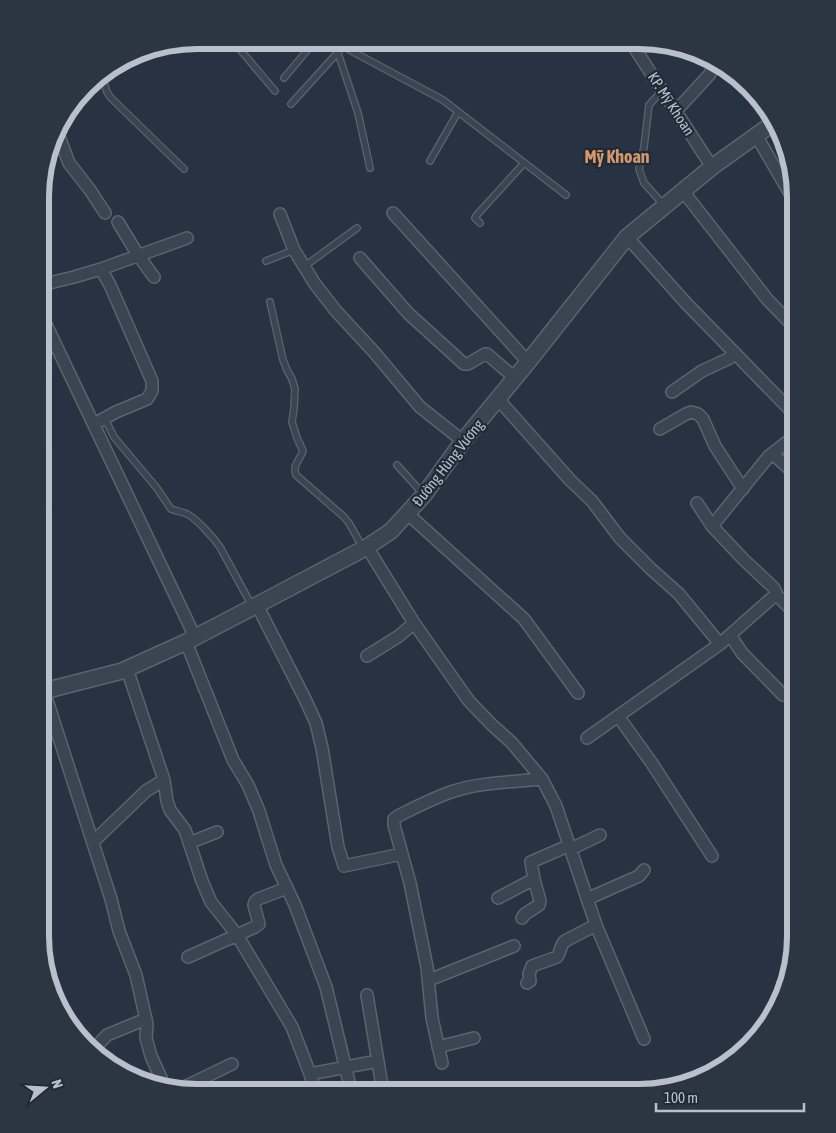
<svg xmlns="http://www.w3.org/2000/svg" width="836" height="1133" font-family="'Asap Condensed',sans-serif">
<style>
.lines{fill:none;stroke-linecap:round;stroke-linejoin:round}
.service-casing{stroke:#5a636f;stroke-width:8}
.minor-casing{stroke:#5a636f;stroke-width:14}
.tertiary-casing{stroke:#5a636f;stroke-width:18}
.service{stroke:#3b4552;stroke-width:5.5}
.minor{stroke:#3b4552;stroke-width:11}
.tertiary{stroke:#3b4552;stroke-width:15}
.labels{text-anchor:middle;stroke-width:4.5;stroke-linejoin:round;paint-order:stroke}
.street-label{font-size:15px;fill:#b9c0cc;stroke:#202a37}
.quarter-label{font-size:18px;font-weight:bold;fill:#d5976a;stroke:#202a37}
.rim{fill:none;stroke:#b9c0cc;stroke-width:6}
</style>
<rect width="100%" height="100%" fill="#273342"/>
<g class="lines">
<!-- service casing -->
<g class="service-casing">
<path id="service" d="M 232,40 L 275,91
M 331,40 L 443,100 L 566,195
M 338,53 L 358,113 L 370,168
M 101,74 L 107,92 L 110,97 L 184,169
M 284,78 L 316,40
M 663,92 L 658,95 L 649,105 L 644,147 L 639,169 L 644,183 L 663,204
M 291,104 L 340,50
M 430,161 L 458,112
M 480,223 L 475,218 L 476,216 L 524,163
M 266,261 L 294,250
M 305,266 L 357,228
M 270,302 L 283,360 L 287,370 L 292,379 L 295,389 L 294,408 L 292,422 L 297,438 L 303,451 C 300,460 292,465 296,475 L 344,517 L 349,523 L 363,548
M 105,419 L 114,437 L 156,487 L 171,509 C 176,511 182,512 187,514 C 197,519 213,537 220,547 L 252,606
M 397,465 L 423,494"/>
</g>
<!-- minor casing -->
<g class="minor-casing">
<path id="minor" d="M 630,41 L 712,167
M 676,111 L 709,75 L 717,63
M 57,131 L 69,163 L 90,190 L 105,213
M 756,135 L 796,204
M 683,191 L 767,299 L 796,329
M 393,213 L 528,362
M 280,214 L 294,250 L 315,284 L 336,311 L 374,352 L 420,407 L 463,441
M 118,222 L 138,255 L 154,277
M 627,237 L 685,302 L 796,416
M 360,258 L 408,313 L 464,364 L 468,364 L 485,354 L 487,354 L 515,378
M 101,269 L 187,238
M 41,285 L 74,277 L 101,269 L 110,285 L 152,381 L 152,391 L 147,399 L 116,412 L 94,424
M 41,314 L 195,637
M 672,392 L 702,371 L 728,359 L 735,353
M 498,399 L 570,480 L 592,501 L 620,538 L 651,569 L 679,594 L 720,644 L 730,635 L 742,653 L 783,695
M 660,429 L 686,414 L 691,412 L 698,414 L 703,419 L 715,446 L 743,489
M 773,454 L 796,475
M 697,503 L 712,526 L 744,560 L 773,587 L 776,592 L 776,597 L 779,597 L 796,615
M 408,514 L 524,619 L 578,693
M 712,526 L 769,456 L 796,435
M 367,547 L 414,623 L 459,687 L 469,701 L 491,724 L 512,743 L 542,779 L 556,806 L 596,925 L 644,1039
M 257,605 L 305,699 L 316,723 L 322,748 L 338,847 L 344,866 L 402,854
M 730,635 L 773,597 L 776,597
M 186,642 L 233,760 L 248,785 L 259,811 L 276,865 L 295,905 L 326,987 L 351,1090
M 367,656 L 399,636 L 414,623
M 127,669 L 164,780 L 167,801 L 170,810 L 185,830 L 202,881 L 211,902 L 237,935 L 292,1027 L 310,1074 L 315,1092
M 44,691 L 111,899 L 119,931 L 136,975 L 147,1024 L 146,1038 L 151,1056 L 165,1087
M 618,716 L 651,762 L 712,856
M 587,738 L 720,644
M 93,842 L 146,791 L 164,780
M 189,843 L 217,832
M 571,849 L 600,835
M 498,898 L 534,879 L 531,862 L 570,845
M 587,899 L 639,876 L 644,870
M 522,918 L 525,914 L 539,905 L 540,901 L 534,879
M 188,957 L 255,927 L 259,924 L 254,905 L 255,902 L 258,899 L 287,888
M 429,980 L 514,946
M 527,983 L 530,981 L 529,974 L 532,966 L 557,957 C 561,952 560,945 565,941 L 596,925
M 367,995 L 383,1092
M 438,1047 L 474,1038
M 94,1049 L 107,1035 L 146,1019
M 442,1063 L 432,1018 L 427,967 L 410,883 L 394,825 L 394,819 L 398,816 C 416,807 435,797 454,791 C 482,782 513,782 542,779
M 310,1074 L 378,1061
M 202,1079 L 208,1092
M 176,1091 L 232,1064"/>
</g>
<!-- tertiary casing -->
<g class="tertiary-casing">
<path id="tertiary" d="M 40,692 L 122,671 L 186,642 L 257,605 L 367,547 L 391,531 L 424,495 L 463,441 L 528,362 L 627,237 L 712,167 L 775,122"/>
</g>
<!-- service -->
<use href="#service" class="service"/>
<!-- minor -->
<use href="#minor" class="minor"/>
<!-- tertiary -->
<use href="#tertiary" class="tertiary"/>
</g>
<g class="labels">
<!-- street labels -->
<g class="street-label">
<text transform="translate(671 104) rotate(57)" y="5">KP. Mỹ Khoan</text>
<text transform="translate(448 463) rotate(-52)" y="5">Đường Hùng Vương</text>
</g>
<!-- quarter labels -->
<g class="quarter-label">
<text x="617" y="163">Mỹ Khoan</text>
</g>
</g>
<!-- crop -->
<path d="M0 0H836V1133H0ZM197 49H639A148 148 0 0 1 787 197V936A148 148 0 0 1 639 1084H197A148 148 0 0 1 49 936V197A148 148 0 0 1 197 49Z" fill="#2c3643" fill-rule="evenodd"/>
<path class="rim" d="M197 49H639A148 148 0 0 1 787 197V936A148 148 0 0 1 639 1084H197A148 148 0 0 1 49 936V197A148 148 0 0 1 197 49Z"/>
<!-- north arrow -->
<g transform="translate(45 1088) rotate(72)" stroke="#202a37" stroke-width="4" paint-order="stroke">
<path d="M0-4L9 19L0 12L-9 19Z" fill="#b9c0cc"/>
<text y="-8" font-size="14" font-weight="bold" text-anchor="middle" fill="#b9c0cc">N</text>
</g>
<!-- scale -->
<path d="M656 1103v8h148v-8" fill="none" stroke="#b9c0cc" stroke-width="2.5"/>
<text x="664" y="1103" font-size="15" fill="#b9c0cc" stroke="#202a37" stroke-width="4" paint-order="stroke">100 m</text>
</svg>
